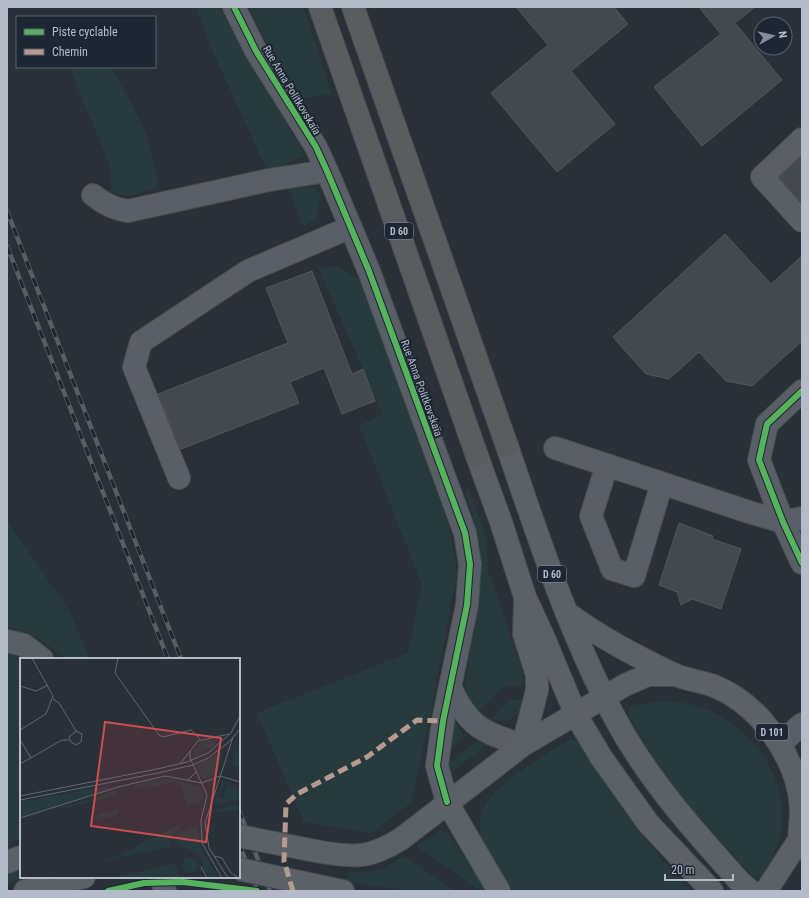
<svg xmlns="http://www.w3.org/2000/svg" width="809" height="898" font-family="'Roboto Condensed',sans-serif">
<style>
.green{fill:#273a3e}
.building{fill:#444950;stroke:#52575f}
.lines{fill:none;stroke-linecap:round;stroke-linejoin:round}
.minor-casing{stroke:#484c53;stroke-width:24}
.major-casing{stroke:#484c55;stroke-width:24}
.highway-casing{stroke:#474c53;stroke-width:24}
.minor{stroke:#5a5e66;stroke-width:22}
.major{stroke:#5c6168;stroke-width:22}
.highway{stroke:#5a5d60;stroke-width:22}
.rail-casing{stroke:#595d64;stroke-width:4.5}
.rail{stroke:#1d2633;stroke-width:3;stroke-dasharray:9;stroke-linecap:butt}
.major-bridge-casing{stroke:#484c55;stroke-width:24;stroke-linecap:butt}
.major-bridge{stroke:#5c6168;stroke-width:22}
.quiet{stroke:#b69a8f;stroke-width:5;stroke-dasharray:10 5;stroke-linecap:butt}
.cycleway-casing{stroke:#1d2633;stroke-width:8}
.cycleway{stroke:#56b35d;stroke-width:6}
.labels{text-anchor:middle;stroke-width:4;stroke-linejoin:round;paint-order:stroke}
.shield{fill:#1d2633;stroke:#878f9c;stroke-width:1}
.shield-label{font-size:10px;font-weight:bold;fill:#b4bcc9}
.street-label{font-size:11px;fill:#b4bcc9;stroke:#1d2633}
.inset-road{fill:none;stroke:#616872;stroke-width:1}
.view{fill:#ce4d50;fill-opacity:0.15;stroke:#ce4d50;stroke-width:2}
.inset-edge{fill:none;stroke:#b4bcc9;stroke-width:2}
</style>
<rect width="100%" height="100%" fill="#2a3038"/>
<!-- green -->
<path class="green" d="M 196,7 L 219,7 L 305,155 L 268,173 L 213,52 Z
M 249,7 L 303,7 L 332,94 L 300,99 L 280,72 Z
M 69,67 L 112,67 L 146,132 L 159,187 L 128,197 L 111,192 L 111,168 Z
M 287,184 C 301,185 313,182 321,196 L 316,219 L 303,227 Z
M 335,266 L 358,278 L 362,284 L 448,523 L 456,562 L 456,579 L 432,707 L 411,803 L 371,833 L 304,822 L 263,727 L 256,713 L 408,653 L 422,585 L 359,425 L 383,415 L 319,269 Z
M 468,487 L 486,536 L 488,570 L 522,668 L 524,683 L 522,687 L 503,686 L 480,711 C 471,704 467,695 465,683 L 482,571 L 479,539 L 466,493 Z
M 7,520 L 70,612 L 90,659 L 68,659 L 36,637 L 7,627 Z
M 7,653 L 21,659 L 21,838 L 7,843 Z
M 514,700 L 529,700 C 520,716 512,724 492,719 L 507,701 Z
M 661,702 C 670,702 680,702 689,704 C 743,715 789,772 781,828 C 779,847 770,863 760,878 L 755,878 C 708,829 656,773 627,711 L 632,705 Z
M 451,716 L 464,735 L 446,754 Z
M 571,739 L 578,741 C 611,794 646,847 692,891 L 513,891 C 504,878 492,865 485,850 C 480,840 478,820 483,809 C 495,783 547,753 571,739 Z
M 477,741 L 484,744 L 484,748 L 449,774 L 446,766 Z
M 442,830 L 448,834 L 489,891 L 481,891 L 416,846 Z
M 404,856 L 456,891 L 412,891 L 345,882 L 348,872 C 376,874 380,871 404,856 Z
M 21,869 L 21,877 L 30,877 L 7,885 L 7,873 Z"/>
<!-- building -->
<path class="building" d="M 516,7 L 614,7 L 628,24 L 571,71 L 615,124 L 557,172 L 491,93 L 548,45 Z
M 699,7 L 755,7 L 735,23 L 782,80 L 702,146 L 654,87 L 721,34 Z
M 802,156 L 802,202 L 779,178 Z
M 725,234 L 771,284 L 802,256 L 802,341 L 752,386 L 726,381 L 699,352 L 669,379 L 646,374 L 613,337 Z
M 312,271 L 352,374 L 363,369 L 375,401 L 342,414 L 324,368 L 290,382 L 299,403 L 181,449 L 158,394 L 288,343 L 266,288 Z
M 679,523 L 713,536 L 712,539 L 741,549 L 721,609 L 692,599 L 681,605 L 677,592 L 659,585 Z"/>
<g class="lines">
<!-- minor casing -->
<g class="minor-casing">
<path id="minor" d="M 234,7 L 256,51 L 316,147 L 327,171 L 369,271 L 465,533 L 470,564 L 467,605 L 443,721 L 437,766 L 447,802
M 802,139 L 762,177 L 802,221
M 93,195 C 104,204 114,209 128,211 L 269,180 L 327,171
M 802,391 L 767,424 L 759,460 L 783,522 L 802,563
M 555,448 L 749,512 L 783,522 L 802,518
M 607,465 L 591,516 L 612,569 L 634,576 L 662,483
M 179,478 L 134,367 L 141,342 L 248,271 L 351,227
M 7,641 L 24,645 L 42,659
M 450,686 C 468,727 482,732 523,745
M 780,744 L 802,724
M 161,877 L 165,891"/>
</g>
<!-- major casing -->
<g class="major-casing">
<path id="major" d="M 507,446 C 539,539 569,633 616,720 C 649,781 695,832 741,883 L 751,891
M 477,456 L 501,522 L 525,597 L 544,638 L 576,715 L 601,757 L 648,823 L 712,891
M 566,612 C 599,637 636,656 673,674 C 686,680 701,681 714,686 C 751,701 778,734 793,771 C 798,784 801,801 801,815 C 800,827 798,837 802,848
M 523,745 L 537,690 L 537,675 L 524,634 L 525,602
M 447,802 L 499,891
M 321,852 C 357,858 370,858 401,839 L 523,745 L 625,685 L 648,675 L 676,675
M 7,862 L 21,857
M 328,888 L 343,891
M 25,891 L 84,877
M 766,891 L 799,840"/>
</g>
<!-- highway casing -->
<g class="highway-casing">
<path id="highway" d="M 320,7 L 477,456
M 353,7 L 507,446"/>
</g>
<!-- minor -->
<use href="#minor" class="minor"/>
<!-- major -->
<use href="#major" class="major"/>
<!-- highway -->
<use href="#highway" class="highway"/>
<!-- rail casing -->
<g class="rail-casing">
<path id="rail" d="M 7,211 L 181,659
M 7,246 L 168,659
M 239,810 L 270,891
M 239,843 L 257,891"/>
</g>
<!-- rail -->
<use href="#rail" class="rail"/>
<!-- major-bridge casing -->
<g class="major-bridge-casing">
<path id="major-bridge" d="M 239,836 L 321,852
M 239,869 L 328,888"/>
</g>
<!-- major-bridge -->
<use href="#major-bridge" class="major-bridge"/>
<!-- quiet -->
<path class="quiet" d="M 293,891 L 284,861 L 286,804 L 297,794 L 367,757 L 417,720 L 443,721"/>
<!-- cycleway casing -->
<g class="cycleway-casing">
<path id="cycleway" d="M 234,7 L 256,51 L 316,147 L 327,171 L 369,271 L 465,533 L 470,564 L 467,605 L 443,721 L 437,766 L 447,802
M 802,391 L 767,424 L 759,460 L 783,522 L 802,563
M 108,891 L 144,883 L 183,882 L 257,891"/>
</g>
<!-- cycleway -->
<use href="#cycleway" class="cycleway"/>
</g>
<g class="labels">
<!-- shield labels -->
<g class="shield">
<rect x="385" y="223" width="28" height="16" rx="3"/>
<rect x="538" y="566" width="28" height="16" rx="3"/>
<rect x="756" y="724" width="32" height="16" rx="3"/>
</g>
<g class="shield-label">
<text x="399" y="235">D 60</text>
<text x="552" y="578">D 60</text>
<text x="772" y="736">D 101</text>
</g>
<!-- street labels -->
<g class="street-label">
<text transform="translate(292 90) rotate(59)" y="4">Rue Anna Politkovskaïa</text>
<text transform="translate(422 388) rotate(70)" y="4">Rue Anna Politkovskaïa</text>
</g>
</g>
<!-- overview -->
<g transform="translate(20 658)">
<rect width="220" height="220" fill="#2a3038"/>
<path d="M 188,82 L 197,86 L 173,100 L 174,92 L 179,85 ZM 220,82 L 220,110 L 213,106 L 210,111 ZM 202,93 L 203,99 L 197,116 L 183,121 L 176,108 ZM 151,120 L 181,130 L 184,136 L 182,144 L 167,148 L 162,128 L 154,124 L 132,130 L 131,126 L 111,132 L 114,127 ZM 202,123 L 212,125 L 204,127 L 198,140 L 204,139 L 206,127 L 213,128 L 214,126 L 214,130 L 220,132 L 220,141 L 193,147 ZM 89,127 L 89,131 L 0,159 L 0,144 ZM 96,132 L 98,137 L 10,158 L 75,140 ZM 220,146 L 220,152 L 191,154 L 196,151 ZM 98,151 L 97,157 L 76,162 L 78,156 ZM 162,167 L 153,175 L 150,181 L 151,188 L 10,220 L 96,199 L 151,170 ZM 177,167 L 182,192 L 199,220 L 189,220 L 183,210 L 183,204 L 178,196 L 155,185 L 156,177 ZM162 207a8 8 0 1 1 16 0a8 8 0 1 1-16 0ZM 155,205 L 159,220 L 93,220 Z" fill="#273a3e"/>
<path class="inset-road" d="M 98,0 L 95,15 L 139,77 L 143,79 L 171,72 L 180,81M 0,28 L 16,33 L 28,27M 33,41 L 39,45 L 56,73 L 62,76 L 61,84 L 56,87 L 51,84 L 49,79 L 56,73M 0,72 L 26,56 L 33,38 L 12,0M 0,82 L 11,100M 170,93 L 170,100 L 187,137 L 181,162 L 182,185 L 202,220M 0,106 L 42,82 L 49,82M 160,106 L 178,83 L 209,76M 137,111 L 167,104 L 188,95 L 211,75 L 220,58M 138,115 L 173,107 L 188,100 L 209,84 L 220,71M 200,118 L 220,124M 167,123 L 176,114M 182,125 L 200,118M 0,138 L 137,111M 0,142 L 138,115M 0,160 L 98,129 L 145,118 L 182,125M 194,198 L 202,200 L 211,215 L 219,220M 181,209 L 187,220M 208,220 L 189,190 L 185,165 L 213,79"/>
<path class="view" d="M 85,64 L 201,80 L 186,184 L 71,168 Z"/>
<rect width="220" height="220" class="inset-edge"/>
</g>
<!-- border -->
<rect width="809" height="898" fill="none" stroke="#b4bcc9" stroke-width="16"/>
<!-- legend -->
<rect x="16" y="16" width="140" height="52" fill="#1d2633" stroke="#59626f"/>
<rect x="24" y="29" width="20" height="6" fill="#56b35d" stroke="#59626f"/>
<text x="52" y="36" font-size="12" fill="#b4bcc9">Piste cyclable</text>
<rect x="24" y="49" width="20" height="6" fill="#b69a8f" stroke="#59626f"/>
<text x="52" y="56" font-size="12" fill="#b4bcc9">Chemin</text>
<!-- north arrow -->
<g transform="translate(773 36) rotate(82)"><circle r="19" fill="#1d2633" stroke="#59626f"/>
<path d="M0-3L7 15L0 10L-7 15Z" fill="#848b96"/>
<text y="-6" font-size="11" font-weight="bold" text-anchor="middle" fill="#b4bcc9">N</text>
</g>
<!-- scale -->
<path d="M665 874v6h68v-6" fill="none" stroke="#b4bcc9" stroke-width="2"/>
<text x="671" y="874" font-size="12" fill="#b4bcc9" stroke="#1d2633" stroke-width="3" paint-order="stroke">20 m</text>
</svg>
